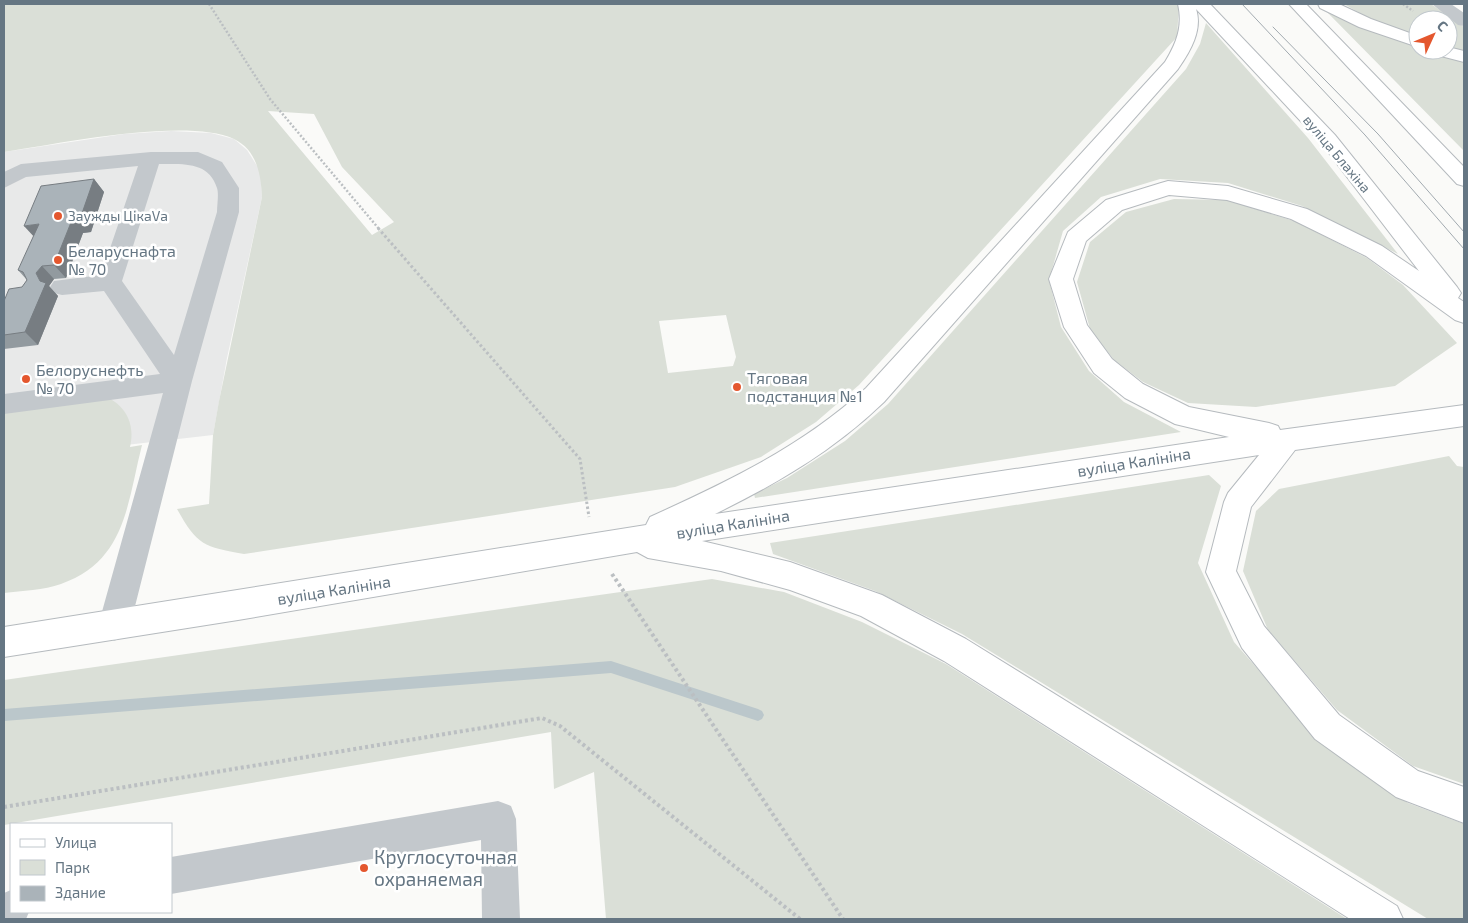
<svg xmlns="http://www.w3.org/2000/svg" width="1468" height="923" font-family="'Exo 2',sans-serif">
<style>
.built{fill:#e8e9e9}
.green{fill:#dadfd7;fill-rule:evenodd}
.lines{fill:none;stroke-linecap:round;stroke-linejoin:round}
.stream{fill:#bbc7cb;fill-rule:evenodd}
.major-casing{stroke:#b5babe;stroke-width:2}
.path-far2{stroke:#bbbfc2;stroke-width:2.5;stroke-dasharray:2 2;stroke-linecap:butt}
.path-far1{stroke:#bbbfc2;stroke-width:3;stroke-dasharray:2.5 2.5;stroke-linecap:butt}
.path{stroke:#bbbfc2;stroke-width:4;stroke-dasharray:3 3;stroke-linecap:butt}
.minor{fill:#c3c8cc;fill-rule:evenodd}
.major{fill:#fff;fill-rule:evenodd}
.tram{stroke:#a2aab0;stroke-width:1}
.wall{fill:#929a9f}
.shaded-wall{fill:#777d82}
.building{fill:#aab3b9;stroke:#777d82}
.poi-dot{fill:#e4572e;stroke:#fff;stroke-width:2}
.labels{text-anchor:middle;stroke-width:5;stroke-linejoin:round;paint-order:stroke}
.far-street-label{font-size:14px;fill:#657683;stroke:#fff}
.far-poi-label{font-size:14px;fill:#657683;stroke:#fff;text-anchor:start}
.poi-label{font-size:16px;fill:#657683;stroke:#fff;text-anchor:start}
.street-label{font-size:16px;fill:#657683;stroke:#fff}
.near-poi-label{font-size:19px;fill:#657683;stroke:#fff;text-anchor:start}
</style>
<rect width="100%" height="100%" fill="#fafaf8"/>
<!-- built -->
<path class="built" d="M 171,131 L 211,133 L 234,139 L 247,150 L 261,172 L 262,197 L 227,358 L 213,435 L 126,445 L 4,454 L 4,152 L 124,134 Z"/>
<!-- green -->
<path class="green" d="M 4,4 L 1178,4 L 1179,5 L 1177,37 L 859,385 L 816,422 L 761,457 L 675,487 L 244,554 C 204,547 197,545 177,509 L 209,504 L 213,435 L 219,401 L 262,197 C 261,175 257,150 234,139 C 186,117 58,144 4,152 ZM 268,111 L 314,114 L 342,167 L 394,222 L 372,235 ZM 726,315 L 736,357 L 733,366 L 668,373 L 659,321 Z
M 1344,4 L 1431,4 L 1464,27 L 1464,52 L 1448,48 L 1448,20 L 1418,20 L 1418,37 L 1368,18 Z
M 1326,11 L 1418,48 L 1418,50 L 1464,62 L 1464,151 Z
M 1206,23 L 1308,138 L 1398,254 L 1302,206 L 1228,183 L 1160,179 L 1101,197 L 1063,231 L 1049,280 L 1061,327 L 1089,371 L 1124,402 L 1181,432 L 755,498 L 754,494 L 787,478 L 845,441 L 888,404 L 1186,69 L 1200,44 Z
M 1174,199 L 1227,200 L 1297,222 L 1367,258 L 1403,285 L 1457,343 L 1395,386 L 1256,407 L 1188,403 L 1143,382 L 1114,360 L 1090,329 L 1077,282 L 1090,242 L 1126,212 Z
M 91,391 C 119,398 137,417 130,447 L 142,445 C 127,504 126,561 61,584 C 44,590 22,591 4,593 L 4,399 Z
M 1449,456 L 1457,466 L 1464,467 L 1464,784 L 1413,766 L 1337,710 L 1268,630 L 1243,571 L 1256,511 L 1279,489 Z
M 1209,475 L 1221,486 L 1198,563 L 1234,642 L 1319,739 L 1408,803 L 1464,824 L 1464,919 L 1428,919 L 962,634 L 875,591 L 773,554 L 770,543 Z
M 712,579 L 784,592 L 862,622 L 946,664 L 1347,919 L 606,919 L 594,772 L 554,789 L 551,732 L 4,825 L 4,680 Z"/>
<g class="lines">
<!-- stream -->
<path class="stream" d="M 611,661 L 758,709 L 762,711 L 764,715 L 762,719 L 758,721 L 611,673 L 4,721 L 4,709 Z"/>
<!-- major casing -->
<g class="major-casing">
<path id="major" d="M 1178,4 L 1210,4 L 1335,135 L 1457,287 L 1461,293 L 1458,298 L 1464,302 L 1464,323 L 1455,320 L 1366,256 L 1291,219 L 1227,200 L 1169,195 L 1122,210 L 1086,241 L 1073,279 L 1087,325 L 1112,359 L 1143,384 L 1189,407 L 1269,423 L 1278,426 L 1280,430 L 1464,405 L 1464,426 L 1295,450 L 1251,507 L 1236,571 L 1264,626 L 1339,715 L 1418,771 L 1464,787 L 1464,823 L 1396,797 L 1315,739 L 1242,648 L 1206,572 L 1224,502 L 1228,493 L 1259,455 L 702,541 L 790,562 L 882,595 L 966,639 L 1397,906 L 1403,919 L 1350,919 L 944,661 L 861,616 L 790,590 L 721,571 L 648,558 L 637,552 L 238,620 L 4,657 L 4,627 L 646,525 L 650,517 C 729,481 801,447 866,388 L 1165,62 C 1177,42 1183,26 1178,4 ZM 1196,9 L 1321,143 L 1419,271 L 1382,246 L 1307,209 L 1228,186 L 1168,181 L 1161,183 L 1106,200 L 1068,232 L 1049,279 L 1064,327 L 1094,373 L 1125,398 L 1175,424 L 1229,437 L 715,514 C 778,483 833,451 884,402 L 1178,69 C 1190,52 1203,30 1196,9 Z
M 1289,4 L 1306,4 L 1464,167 L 1464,186 L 1457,184 Z
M 1318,4 L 1339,4 L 1371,19 L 1418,36 L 1418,47 L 1359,27 L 1320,8 Z
M 1448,47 L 1464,51 L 1464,62 L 1433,54 L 1430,50 L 1448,50 Z"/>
</g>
<!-- path-far2 -->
<path class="path-far2" d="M 209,4 L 270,99 L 379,229
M 1403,4 L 1413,11"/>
<!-- path-far1 -->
<path class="path-far1" d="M 378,228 L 580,459 L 589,517"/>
<!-- path -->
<path class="path" d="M 612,574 L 843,919
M 4,807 L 542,718 L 560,726 L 800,919"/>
<!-- minor -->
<path class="minor" d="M 1432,4 L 1451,4 L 1464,13 L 1464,26 L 1458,25 Z
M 151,152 L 198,152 L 222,162 L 239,188 L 239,212 L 192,381 L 130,626 L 125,636 L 114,641 L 103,636 L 98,626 L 163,393 L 4,414 L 4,394 L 160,374 L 104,291 L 62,295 L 54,293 L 50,287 L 54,281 L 101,275 L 138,166 L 26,177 L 4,188 L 4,172 L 21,164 ZM 159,164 C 182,164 209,161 217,188 C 219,194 217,205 217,212 L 174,355 L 122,281 Z
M 498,801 L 511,806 L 516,819 L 520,919 L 482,919 L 481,840 L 171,894 L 171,857 Z
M 11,890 L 11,912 L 29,912 L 26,919 L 4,919 L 4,893 Z"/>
<!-- major -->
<use href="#major" class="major"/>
<!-- tram -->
<path class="tram" d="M 1242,4 L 1365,135 L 1464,249
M 1273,27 L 1378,134 L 1464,232"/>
</g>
<!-- wall -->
<path class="wall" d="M 94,179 L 104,192 L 91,232 L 83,233 L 66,278 L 54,279 L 49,286 L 58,296 L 38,345 L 4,349 L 4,301 L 22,287 L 27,280 L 18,270 Z"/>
<!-- shaded-wall -->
<path class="shaded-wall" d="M 94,179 L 104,192 L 91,232 L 83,233 L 66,278 L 54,265 L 72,220 Z
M 39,224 L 36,239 L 24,226 Z
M 42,266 L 54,279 L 49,286 L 58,296 L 38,345 L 25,332 L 40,281 L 36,273 Z"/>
<!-- building -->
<path class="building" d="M 94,179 L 80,219 L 72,220 L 54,265 L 42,266 L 36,273 L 40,281 L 46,283 L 25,332 L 4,335 L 4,301 L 9,289 L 22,287 L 27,280 L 23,272 L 18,270 L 39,224 L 24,226 L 41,186 Z"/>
<!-- markers -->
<g class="poi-dot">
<circle cx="58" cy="216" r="5"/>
<circle cx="58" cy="260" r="5"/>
<circle cx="26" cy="379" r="5"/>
<circle cx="737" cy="387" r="5"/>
<circle cx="364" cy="868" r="5"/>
</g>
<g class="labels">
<!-- far-street labels -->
<g class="far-street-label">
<text transform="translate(1337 154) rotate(50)" y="5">вуліца Блахіна</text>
</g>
<!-- far-poi labels -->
<g class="far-poi-label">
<text x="68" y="221">Заужды ЦікаVа</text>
</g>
<!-- poi labels -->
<g class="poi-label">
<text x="68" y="257">Беларуснафта<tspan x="68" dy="18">№ 70</tspan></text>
<text x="36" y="376">Белоруснефть<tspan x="36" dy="18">№ 70</tspan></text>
<text x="747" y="384">Тяговая<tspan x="747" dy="18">подстанция №1</tspan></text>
</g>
<!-- street labels -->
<g class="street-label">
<text transform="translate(1134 462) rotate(-9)" y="6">вуліца Калініна</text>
<text transform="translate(733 524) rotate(-9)" y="6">вуліца Калініна</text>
<text transform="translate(334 590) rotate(-9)" y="6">вуліца Калініна</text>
</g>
<!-- near-poi labels -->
<g class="near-poi-label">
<text x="374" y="864">Круглосуточная<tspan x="374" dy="22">охраняемая</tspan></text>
</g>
</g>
<!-- border -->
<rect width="1468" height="923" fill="none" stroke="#657683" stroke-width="10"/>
<!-- legend -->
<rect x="10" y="823" width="162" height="90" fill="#ffffff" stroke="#c1c8cd"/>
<rect x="20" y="839" width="25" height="8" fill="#ffffff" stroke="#c1c8cd"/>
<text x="55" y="848" font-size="15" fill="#657683">Улица</text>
<rect x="20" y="860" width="25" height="15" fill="#dadfd7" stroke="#c1c8cd"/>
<text x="55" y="873" font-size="15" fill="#657683">Парк</text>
<rect x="20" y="886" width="25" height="15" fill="#aab3b9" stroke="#c1c8cd"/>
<text x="55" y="898" font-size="15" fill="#657683">Здание</text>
<!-- north arrow -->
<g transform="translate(1433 35) rotate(46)"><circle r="24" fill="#ffffff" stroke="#c1c8cd"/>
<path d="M0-4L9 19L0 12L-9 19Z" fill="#e4572e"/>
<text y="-8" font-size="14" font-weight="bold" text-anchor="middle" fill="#657683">С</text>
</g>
</svg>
